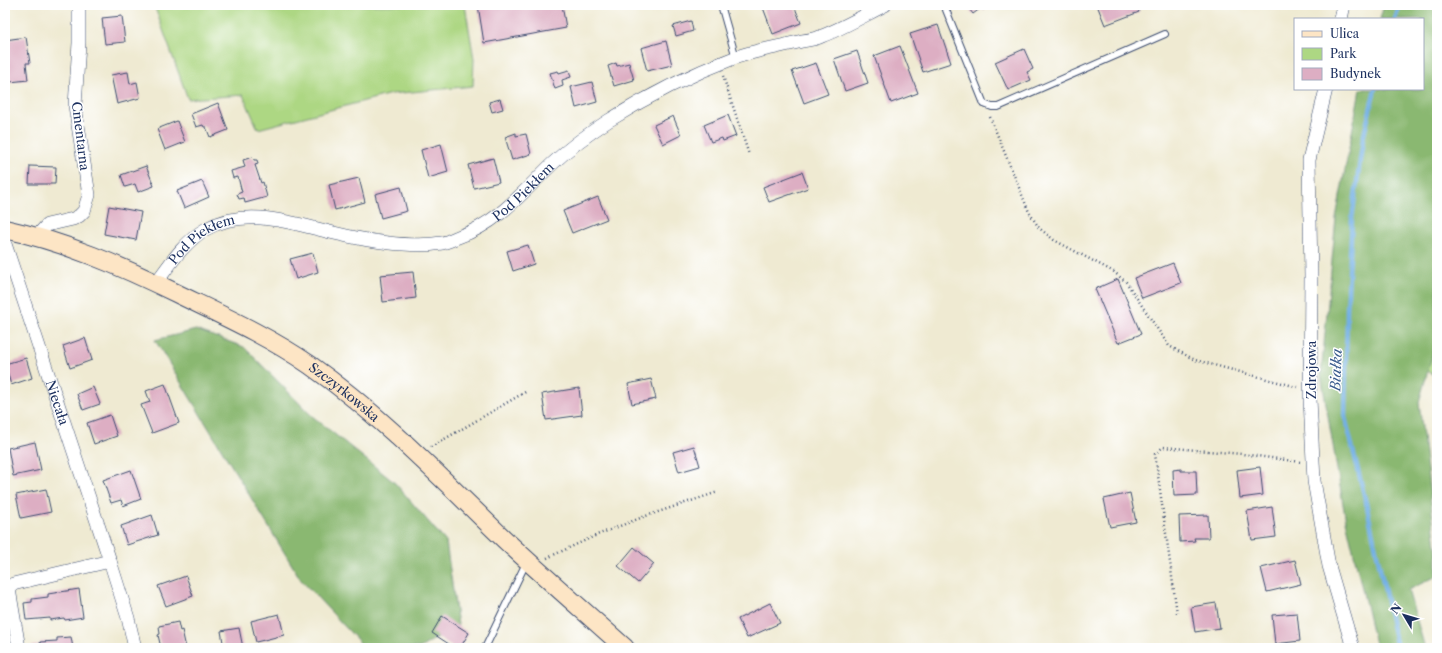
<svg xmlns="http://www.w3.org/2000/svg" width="1442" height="653" font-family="'Libre Caslon Text',serif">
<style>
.green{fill:#add783;stroke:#648370}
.forest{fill:#8ab871;stroke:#527468}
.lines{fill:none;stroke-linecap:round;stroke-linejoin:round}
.stream{stroke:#73b0e5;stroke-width:4.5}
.building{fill:#ddaec3}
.lane-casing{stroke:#3b4b6f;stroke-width:8}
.street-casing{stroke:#3b4b6f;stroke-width:14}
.secondary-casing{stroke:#3b4b6f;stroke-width:20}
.path{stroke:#3b4b6f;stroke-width:2.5;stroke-dasharray:1 3;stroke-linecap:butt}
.lane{stroke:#fff;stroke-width:6}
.street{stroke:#fff;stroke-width:13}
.secondary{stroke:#fde5c5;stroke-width:18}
.labels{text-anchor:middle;stroke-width:3;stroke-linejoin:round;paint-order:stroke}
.street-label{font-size:13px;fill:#1b2f5e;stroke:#fff}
.water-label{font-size:14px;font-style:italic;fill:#3a5c8d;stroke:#fff}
</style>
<rect width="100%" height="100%" fill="#fff"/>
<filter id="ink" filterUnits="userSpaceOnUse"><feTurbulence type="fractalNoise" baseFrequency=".025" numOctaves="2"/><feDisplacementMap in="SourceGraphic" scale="8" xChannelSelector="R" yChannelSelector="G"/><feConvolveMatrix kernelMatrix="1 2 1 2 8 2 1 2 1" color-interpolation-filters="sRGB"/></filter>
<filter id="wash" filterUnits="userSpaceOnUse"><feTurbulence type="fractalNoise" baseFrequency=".012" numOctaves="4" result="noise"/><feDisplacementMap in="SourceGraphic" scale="16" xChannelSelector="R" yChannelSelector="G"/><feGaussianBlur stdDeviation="0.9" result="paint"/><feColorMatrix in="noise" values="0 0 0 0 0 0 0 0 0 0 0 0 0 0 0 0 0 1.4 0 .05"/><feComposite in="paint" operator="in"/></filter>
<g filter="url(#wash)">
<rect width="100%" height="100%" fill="#efead2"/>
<!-- green -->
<path class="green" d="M 154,5 L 465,5 L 474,59 L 473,86 L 391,94 L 258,129 L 243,95 L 188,99 Z
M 1437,338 L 1437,376 L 1427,371 Z"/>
<!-- forest -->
<path class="forest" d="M 1384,5 L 1437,5 L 1437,338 L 1419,402 L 1437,554 L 1437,576 L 1408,590 L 1425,648 L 1376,648 L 1345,516 L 1321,375 L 1336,218 L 1360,89 L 1423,89 L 1423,19 L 1380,19 Z
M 196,330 L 244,347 L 311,415 L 395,483 L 446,542 L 458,625 L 420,648 L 365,648 L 301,580 L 155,340 Z"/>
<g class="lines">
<!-- stream -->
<path class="stream" d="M 1395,19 L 1400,5
M 1375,89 L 1363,139 L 1352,219 L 1347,311 L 1345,417 L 1367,507 L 1397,648"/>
</g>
<g id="blocks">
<!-- building -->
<path class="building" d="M 478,5 L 562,5 L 566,28 L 484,43 Z
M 762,5 L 794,5 L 801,23 L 773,34 Z
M 966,5 L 990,5 L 983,10 L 981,8 L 973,14 Z
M 1097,5 L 1136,5 L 1139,12 L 1105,25 Z
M 122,16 L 125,42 L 105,44 L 102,18 Z
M 691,21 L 693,31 L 676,36 L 673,26 Z
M 938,25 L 951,63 L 923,72 L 910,34 Z
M 26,37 L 30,63 L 26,63 L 28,80 L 10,82 L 5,40 Z
M 666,41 L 672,65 L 647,71 L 641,48 Z
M 900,46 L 918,93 L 891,103 L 874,56 Z
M 1024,49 L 1033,69 L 1027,72 L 1031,80 L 1008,90 L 995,62 Z
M 857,51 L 868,83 L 845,91 L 834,59 Z
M 616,63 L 617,66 L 629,63 L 634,80 L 614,86 L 608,66 Z
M 816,63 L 828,94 L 804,103 L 792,71 Z
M 569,70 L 571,77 L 562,80 L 563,86 L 555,89 L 550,73 L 558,71 L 559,73 Z
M 128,72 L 130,84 L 137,82 L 140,98 L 117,104 L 111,75 Z
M 592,82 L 597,102 L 576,108 L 571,87 Z
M 500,99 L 503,109 L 492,112 L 489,102 Z
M 218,103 L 228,130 L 210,137 L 206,127 L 204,127 L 203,125 L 196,127 L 191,114 Z
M 728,115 L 736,136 L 723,141 L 722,138 L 711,142 L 704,125 Z
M 673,116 L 681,135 L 663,144 L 654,125 Z
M 177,121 L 185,142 L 165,150 L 157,129 Z
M 516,133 L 516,136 L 526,134 L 531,154 L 512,160 L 505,137 Z
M 441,144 L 448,172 L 428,178 L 421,150 Z
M 253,157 L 254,160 L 257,160 L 258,164 L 255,165 L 261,183 L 263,182 L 267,197 L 245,203 L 244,198 L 239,199 L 237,194 L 242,192 L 241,189 L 238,177 L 233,178 L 231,171 L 245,167 L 243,160 Z
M 493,158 L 499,182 L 474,188 L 468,165 Z
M 30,166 L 56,167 L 55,184 L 29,184 Z
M 146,166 L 154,186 L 138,192 L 135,184 L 125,187 L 121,175 Z
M 802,172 L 808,188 L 769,202 L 763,187 Z
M 359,178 L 365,202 L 335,210 L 329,185 Z
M 202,181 L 209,197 L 184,208 L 177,191 Z
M 401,187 L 407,211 L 381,218 L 375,194 Z
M 598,197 L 607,219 L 572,233 L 563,211 Z
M 109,206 L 141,212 L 136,240 L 104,234 Z
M 528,245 L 534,264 L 513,271 L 507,251 Z
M 313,253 L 318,272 L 296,279 L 290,259 Z
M 1173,263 L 1181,283 L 1142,298 L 1134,278 Z
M 413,272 L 416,298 L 383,302 L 380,275 Z
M 1118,279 L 1141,334 L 1118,343 L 1095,289 Z
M 85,338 L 92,360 L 70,368 L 63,346 Z
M 26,358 L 32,378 L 11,385 L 5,364 Z
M 651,379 L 656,399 L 632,404 L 628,384 Z
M 165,384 L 179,423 L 152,433 L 141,405 L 150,402 L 146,391 Z
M 93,387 L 100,404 L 83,410 L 77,394 Z
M 579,388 L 582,415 L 546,420 L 542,394 Z
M 110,415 L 117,436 L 94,444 L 87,423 Z
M 35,442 L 41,470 L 13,476 L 8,448 Z
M 694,446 L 700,466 L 679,472 L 673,452 Z
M 1260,467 L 1263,495 L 1240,498 L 1237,470 Z
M 1181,469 L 1181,471 L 1196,471 L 1197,495 L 1174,496 L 1173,470 Z
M 131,470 L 141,499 L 123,506 L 121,500 L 111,503 L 103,480 Z
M 46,489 L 51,512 L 21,518 L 16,495 Z
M 1130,493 L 1136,522 L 1110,527 L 1104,499 Z
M 1272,507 L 1276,537 L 1252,540 L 1247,511 Z
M 152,515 L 158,535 L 127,545 L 121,526 Z
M 1208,515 L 1209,538 L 1194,538 L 1195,541 L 1180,542 L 1179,516 Z
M 634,547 L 654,564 L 638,583 L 618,566 Z
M 1295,560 L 1301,584 L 1267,592 L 1261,568 Z
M 186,576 L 193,596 L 166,606 L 158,586 Z
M 79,589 L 83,617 L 65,620 L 64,618 L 50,620 L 50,618 L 26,620 L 24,603 L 32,602 L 32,599 L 48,597 L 48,594 Z
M 770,603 L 780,623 L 747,638 L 738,619 Z
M 1216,603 L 1220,628 L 1195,632 L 1191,607 Z
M 1297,613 L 1300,641 L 1275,644 L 1272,615 Z
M 279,614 L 284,635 L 256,642 L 251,621 Z
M 442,616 L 469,633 L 460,648 L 455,648 L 432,633 Z
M 178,622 L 180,631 L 182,630 L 186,648 L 161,648 L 158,635 L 160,634 L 159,626 Z
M 239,628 L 243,648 L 224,648 L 221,631 Z
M 71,637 L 73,648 L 31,648 L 31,646 L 41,645 L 40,642 L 57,641 L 57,638 Z"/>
</g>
</g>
<g filter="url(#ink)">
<use href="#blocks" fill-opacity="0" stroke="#3b4b6f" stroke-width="1"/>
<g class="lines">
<!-- lane casing -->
<g class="lane-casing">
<path id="lane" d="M 721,5 L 736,58
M 944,5 L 984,104 L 992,107 L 998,107 L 1165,34
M 485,648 L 526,563"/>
</g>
<!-- street casing -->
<g class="street-casing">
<g id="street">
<path d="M 1341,19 L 1344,5"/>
<path d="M 1326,89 L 1309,160 L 1311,277 L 1310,399 L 1314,481 L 1329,566 L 1353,648"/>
<path d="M 37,236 L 47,225 L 73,219 L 79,216 L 84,211 L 89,195 L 75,106 L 79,43 L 79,5"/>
<path id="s1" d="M 5,244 L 110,561 L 13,584 L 9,589 L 19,648"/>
<path id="s2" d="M 156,283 C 170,264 185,241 206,229 C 250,204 302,227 347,236 C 376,242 413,248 442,243 C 448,242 453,239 458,237 C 497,224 523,192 552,164 C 569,148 588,134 608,121 C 648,96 689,75 734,58 C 755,50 780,47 802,41 C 809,40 816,39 822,36 C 843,28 865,15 885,5"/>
<path d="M 110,561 L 128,618 L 135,648"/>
</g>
</g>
<!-- secondary casing -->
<g class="secondary-casing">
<g id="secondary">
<path id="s3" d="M 5,229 C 65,242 121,266 176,293 C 221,315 268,336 310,365 C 381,415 441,478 503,538 C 543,576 584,611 625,648"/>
</g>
</g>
<!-- path -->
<path class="path" d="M 723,76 L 749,155
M 990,117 L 1029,212 L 1039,228 L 1054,240 L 1114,272 L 1126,282 L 1169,346 L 1195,360 L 1297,387
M 431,447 L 527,391
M 547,558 L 597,535 L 643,517 L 718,492
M 1177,613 L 1155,454 L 1163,447 L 1242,454 L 1301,462"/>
<!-- lane -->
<use href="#lane" class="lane"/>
<!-- street -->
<use href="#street" class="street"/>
<!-- secondary -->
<use href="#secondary" class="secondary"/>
</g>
</g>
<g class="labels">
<!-- street labels -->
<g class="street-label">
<text transform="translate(81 136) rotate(83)" y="5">Cmentarna</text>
<text dy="5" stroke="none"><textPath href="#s2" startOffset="412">Pod Piekłem</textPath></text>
<text dy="5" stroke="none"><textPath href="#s2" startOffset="65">Pod Piekłem</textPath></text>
<text transform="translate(1311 370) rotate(-90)" y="5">Zdrojowa</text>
<text dy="5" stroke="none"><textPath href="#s3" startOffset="379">Szczyrkowska</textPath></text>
<text dy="5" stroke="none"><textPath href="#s1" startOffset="167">Niecała</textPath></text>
</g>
<!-- water labels -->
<g class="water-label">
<text transform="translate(1336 370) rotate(-88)" y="5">Białka</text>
</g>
</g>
<!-- margin -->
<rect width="1442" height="653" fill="none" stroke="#fff" stroke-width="20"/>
<!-- legend -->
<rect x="1294" y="18" width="130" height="72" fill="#ffffff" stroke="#a4acbf"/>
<rect x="1302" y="31" width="20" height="6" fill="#fde5c5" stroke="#a4acbf"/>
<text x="1330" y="38" font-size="12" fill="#1b2f5e">Ulica</text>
<rect x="1302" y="48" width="20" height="12" fill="#add783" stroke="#a4acbf"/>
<text x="1330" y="58" font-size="12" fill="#1b2f5e">Park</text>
<rect x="1302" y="68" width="20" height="12" fill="#ddaec3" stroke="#a4acbf"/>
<text x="1330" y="78" font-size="12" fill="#1b2f5e">Budynek</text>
<!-- north arrow -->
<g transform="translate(1404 615) rotate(308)" stroke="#ffffff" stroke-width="3" paint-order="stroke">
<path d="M0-3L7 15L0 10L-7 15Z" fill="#1b2f5e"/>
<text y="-6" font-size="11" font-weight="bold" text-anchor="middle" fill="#1b2f5e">N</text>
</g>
</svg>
